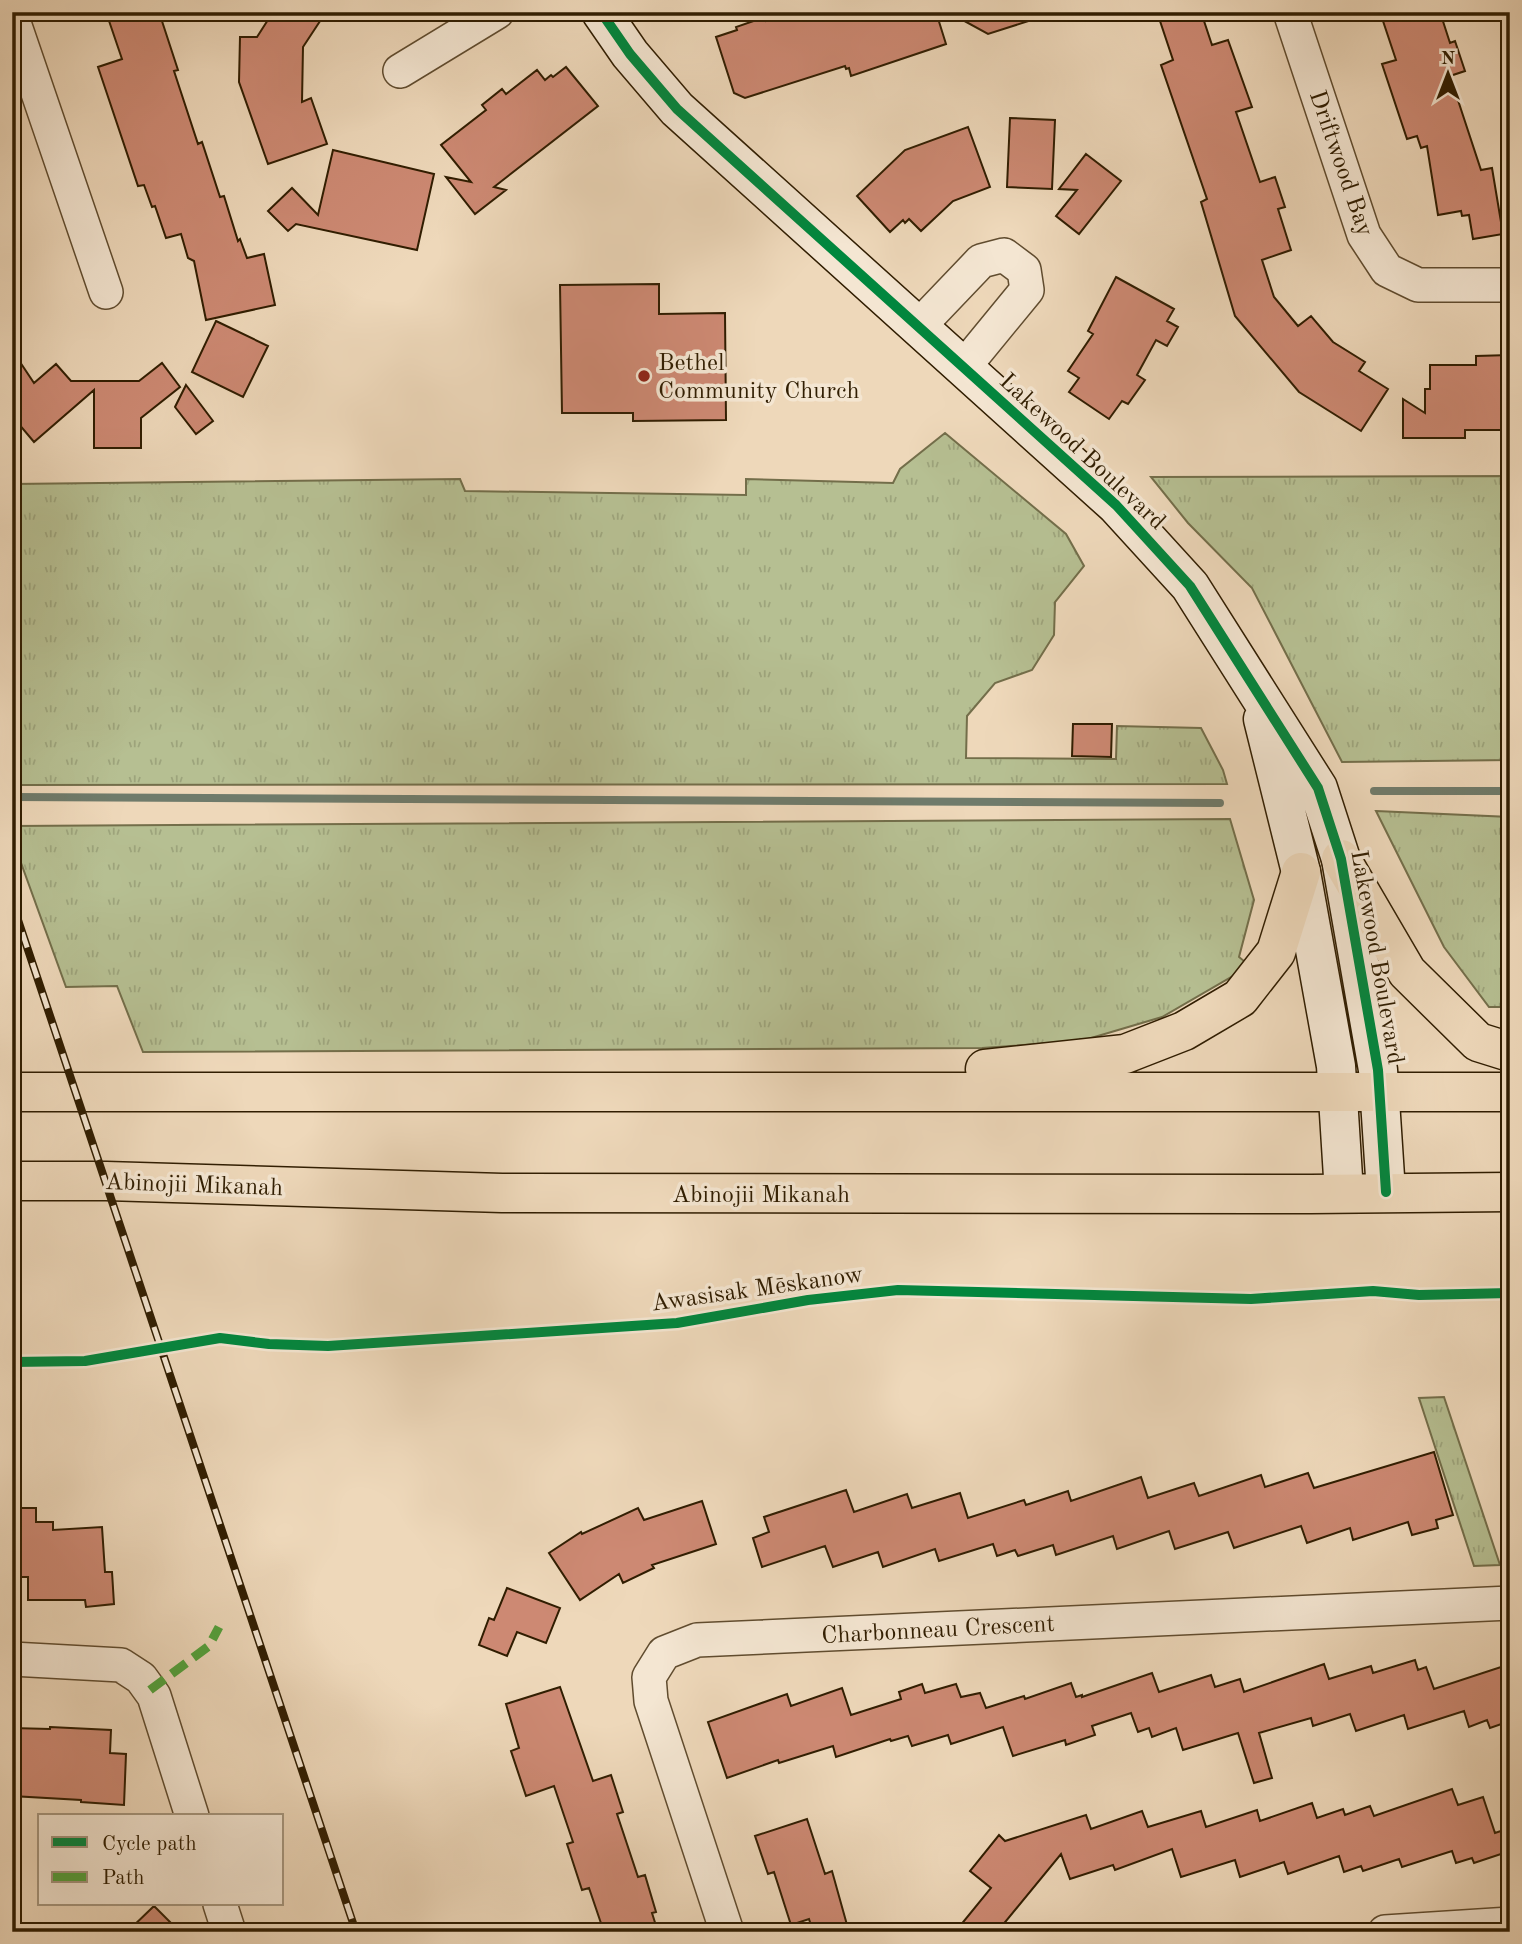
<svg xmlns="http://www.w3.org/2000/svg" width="1522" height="1944" font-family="'Old Standard TT',serif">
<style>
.grass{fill:url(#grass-tufts);stroke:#736e4a;stroke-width:2}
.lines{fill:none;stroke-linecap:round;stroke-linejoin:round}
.stream{stroke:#6f7b6b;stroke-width:8}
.building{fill:#cd8973;stroke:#301d01;stroke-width:2}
.street-casing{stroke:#604c2f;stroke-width:36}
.secondary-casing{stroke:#301d01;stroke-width:41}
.primary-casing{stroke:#301d01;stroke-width:41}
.street{stroke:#f4e6d2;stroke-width:33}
.secondary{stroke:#f4e6d2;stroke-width:38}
.primary{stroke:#eed8ba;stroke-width:38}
.rail-casing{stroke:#301d01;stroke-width:8}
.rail{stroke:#f4e6d2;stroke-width:5;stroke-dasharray:16;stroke-linecap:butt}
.quiet{stroke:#52a23c;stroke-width:9;stroke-dasharray:18 9;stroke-linecap:butt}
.cycleway-casing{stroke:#f4e6d2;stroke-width:15}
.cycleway{stroke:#00873e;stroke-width:10}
.poi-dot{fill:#8f2418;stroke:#f4e6d2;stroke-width:2.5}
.labels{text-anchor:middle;stroke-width:7;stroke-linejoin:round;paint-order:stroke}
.street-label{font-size:24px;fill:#301d01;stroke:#f4e6d2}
.poi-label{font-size:24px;fill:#301d01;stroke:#f4e6d2;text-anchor:start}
</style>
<defs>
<pattern id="grass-tufts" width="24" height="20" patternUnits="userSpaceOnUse" patternTransform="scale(1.75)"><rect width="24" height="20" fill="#b6bf92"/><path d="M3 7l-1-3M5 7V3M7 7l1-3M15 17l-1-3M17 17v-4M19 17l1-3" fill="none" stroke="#9da47c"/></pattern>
</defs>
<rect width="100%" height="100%" fill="#eed8ba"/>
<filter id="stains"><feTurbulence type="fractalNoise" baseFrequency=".00286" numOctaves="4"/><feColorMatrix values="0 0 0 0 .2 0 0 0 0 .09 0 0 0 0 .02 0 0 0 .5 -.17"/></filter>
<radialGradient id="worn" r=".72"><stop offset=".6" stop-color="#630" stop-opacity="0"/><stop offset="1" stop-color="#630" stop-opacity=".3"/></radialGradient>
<!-- grass -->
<path class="grass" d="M 945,433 L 1066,534 L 1084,566 L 1055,602 L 1054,635 L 1032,670 L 995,683 L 967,716 L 966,758 L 1116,759 L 1117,726 L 1201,728 L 1223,770 L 1227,784 L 12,785 L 12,484 L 460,479 L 465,491 L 746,495 L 746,479 L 893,483 L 900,469 Z
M 1510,476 L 1510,760 L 1342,762 L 1252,588 L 1188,523 L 1151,477 Z
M 1376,811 L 1510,817 L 1510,1007 L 1489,1007 L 1444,947 Z
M 1230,819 L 1254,900 L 1239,957 L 1250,966 L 1162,1017 L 1081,1041 L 982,1048 L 143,1052 L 117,986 L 66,987 L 12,838 L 12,826 Z
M 1444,1397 L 1500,1565 L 1474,1566 L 1419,1398 Z"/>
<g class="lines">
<!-- stream -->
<path class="stream" d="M 1374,791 L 1510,791
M 12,797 L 1220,803"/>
</g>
<!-- building -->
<path class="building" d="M 106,12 L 159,12 L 178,70 L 174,71 L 198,144 L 202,142 L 220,197 L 224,196 L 238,241 L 240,239 L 247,258 L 264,254 L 275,305 L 206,320 L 194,261 L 188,258 L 181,234 L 166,238 L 155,206 L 152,207 L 144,185 L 138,186 L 98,67 L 122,59 Z
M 273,12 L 326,12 L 303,47 L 302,102 L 311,98 L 327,144 L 268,164 L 239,82 L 240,37 L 257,37 Z
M 791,12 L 936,12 L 946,44 L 851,76 L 849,68 L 846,69 L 845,66 L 745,98 L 734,93 L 716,37 L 737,30 L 736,27 L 765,17 L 766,21 Z
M 948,12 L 1040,12 L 1041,17 L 988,34 Z
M 1157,12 L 1201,12 L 1212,45 L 1228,40 L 1252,107 L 1236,112 L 1260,182 L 1275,177 L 1285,207 L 1278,209 L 1291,250 L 1262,260 L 1274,297 L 1298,326 L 1311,316 L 1333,342 L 1365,362 L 1359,371 L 1388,389 L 1361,431 L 1299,392 L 1235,316 L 1201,202 L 1207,199 L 1161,65 L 1173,60 Z
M 1380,12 L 1440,12 L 1450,43 L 1455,41 L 1465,71 L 1450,76 L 1481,170 L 1492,168 L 1503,234 L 1473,239 L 1469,215 L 1462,216 L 1461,211 L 1438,215 L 1427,146 L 1421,148 L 1417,136 L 1407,139 L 1382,64 L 1396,60 Z
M 566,67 L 598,106 L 494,187 L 506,190 L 475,214 L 446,177 L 471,182 L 441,145 L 486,110 L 482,105 L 502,89 L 506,94 L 537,70 L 545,80 L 551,75 L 553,77 Z
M 1010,118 L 1055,120 L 1052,189 L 1007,187 Z
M 968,127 L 990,187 L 953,201 L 921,231 L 909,219 L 905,223 L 903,220 L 890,232 L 857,196 L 905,150 Z
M 333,150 L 434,174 L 417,250 L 296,224 L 288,231 L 268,211 L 292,188 L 318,215 Z
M 1086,154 L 1121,181 L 1079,234 L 1056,216 L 1077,190 L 1059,189 Z
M 1116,277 L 1174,309 L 1167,321 L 1178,327 L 1167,346 L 1156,340 L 1137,375 L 1145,380 L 1128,404 L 1122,401 L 1109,419 L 1069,392 L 1079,378 L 1068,371 L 1093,334 L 1088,331 Z
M 659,284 L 659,314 L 725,313 L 726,420 L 633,421 L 633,413 L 562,413 L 560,285 Z
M 216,321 L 268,346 L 243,397 L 192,372 Z
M 12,350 L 34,383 L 56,364 L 71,381 L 139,381 L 162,363 L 180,387 L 141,418 L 141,448 L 94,448 L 94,390 L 34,442 L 12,416 Z
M 1510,355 L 1510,430 L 1465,430 L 1465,438 L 1403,438 L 1403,399 L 1425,413 L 1425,389 L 1430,389 L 1430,365 L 1476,365 L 1476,356 Z
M 186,385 L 213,421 L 196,434 L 175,407 Z
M 1073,724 L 1112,724 L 1111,757 L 1072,756 Z
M 1434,1452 L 1453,1515 L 1436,1520 L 1438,1528 L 1412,1535 L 1408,1522 L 1353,1540 L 1350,1528 L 1307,1543 L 1301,1526 L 1234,1548 L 1228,1532 L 1175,1549 L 1169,1531 L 1117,1549 L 1113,1536 L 1056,1555 L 1053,1545 L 1018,1556 L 1015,1550 L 997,1556 L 993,1544 L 939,1561 L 935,1549 L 883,1567 L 878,1552 L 833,1567 L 825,1546 L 762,1567 L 753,1538 L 769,1532 L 764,1517 L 846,1490 L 854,1512 L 907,1494 L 912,1508 L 960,1493 L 968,1518 L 1024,1500 L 1026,1505 L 1068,1491 L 1071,1501 L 1141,1477 L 1148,1498 L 1194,1483 L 1199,1496 L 1261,1475 L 1265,1487 L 1308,1473 L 1314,1488 Z
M 702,1501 L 716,1544 L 652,1565 L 654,1568 L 623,1583 L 619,1574 L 580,1600 L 549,1553 L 581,1532 L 582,1534 L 638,1508 L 644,1520 Z
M 12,1508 L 36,1508 L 36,1522 L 53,1522 L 53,1530 L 102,1527 L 105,1572 L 112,1572 L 114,1604 L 86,1607 L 85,1600 L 28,1600 L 28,1577 L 12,1577 Z
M 507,1588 L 560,1608 L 546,1643 L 517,1632 L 507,1656 L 479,1645 L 489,1618 L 494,1620 Z
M 1415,1660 L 1418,1670 L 1426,1667 L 1434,1689 L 1501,1667 L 1510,1692 L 1510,1721 L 1490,1728 L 1487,1720 L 1469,1727 L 1464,1711 L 1408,1729 L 1404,1715 L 1356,1731 L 1350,1714 L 1313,1726 L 1311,1718 L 1259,1733 L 1272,1778 L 1254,1783 L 1238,1733 L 1183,1750 L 1176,1728 L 1152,1737 L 1149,1728 L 1138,1732 L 1131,1713 L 1092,1726 L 1095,1735 L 1066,1745 L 1065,1740 L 1013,1756 L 1003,1727 L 951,1744 L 948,1735 L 912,1746 L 908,1736 L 891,1741 L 890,1739 L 836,1757 L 833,1746 L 779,1763 L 778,1760 L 727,1778 L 708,1722 L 787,1694 L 791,1706 L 842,1688 L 851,1715 L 901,1699 L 899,1692 L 922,1684 L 925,1693 L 956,1684 L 961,1697 L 980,1693 L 986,1708 L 1024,1696 L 1025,1699 L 1071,1683 L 1076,1697 L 1082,1695 L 1082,1697 L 1152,1673 L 1159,1692 L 1211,1675 L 1215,1687 L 1240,1679 L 1244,1692 L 1324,1664 L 1329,1679 L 1371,1666 L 1373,1673 Z
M 560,1687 L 593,1781 L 611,1775 L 623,1812 L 617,1814 L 638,1877 L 645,1875 L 656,1912 L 652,1913 L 658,1932 L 604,1932 L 589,1888 L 582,1890 L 567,1844 L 573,1842 L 554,1786 L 526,1796 L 511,1751 L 519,1748 L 506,1704 Z
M 50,1727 L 111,1730 L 110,1753 L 126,1754 L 124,1805 L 81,1802 L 81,1800 L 12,1796 L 12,1728 L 50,1729 Z
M 1452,1789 L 1458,1805 L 1483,1797 L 1495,1833 L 1510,1828 L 1510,1851 L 1474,1863 L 1472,1858 L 1456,1863 L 1452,1851 L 1402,1867 L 1399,1859 L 1363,1871 L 1361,1866 L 1344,1872 L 1339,1856 L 1288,1874 L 1284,1862 L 1240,1877 L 1235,1860 L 1181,1877 L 1172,1849 L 1115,1870 L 1113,1865 L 1070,1879 L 1061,1854 L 997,1932 L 955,1932 L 991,1888 L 970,1871 L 999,1835 L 1005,1841 L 1086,1815 L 1091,1829 L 1142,1811 L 1148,1827 L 1201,1811 L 1206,1827 L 1257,1810 L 1260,1821 L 1312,1803 L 1317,1818 L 1343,1809 L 1345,1815 L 1370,1806 L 1374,1816 Z
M 807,1819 L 825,1874 L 832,1871 L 849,1932 L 813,1932 L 809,1919 L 791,1925 L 774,1872 L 768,1874 L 755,1836 Z
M 154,1906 L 180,1932 L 127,1932 Z"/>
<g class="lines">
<!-- street casing -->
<g class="street-casing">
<path id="street" d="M 1290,12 L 1364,235 L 1387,270 L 1418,285 L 1510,285
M 12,17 L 106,292
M 400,71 L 497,12
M 918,327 L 981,261 L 1004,255 L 1024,270 L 1027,290 L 963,368
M 12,1659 L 121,1665 L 141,1678 L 154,1696 L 192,1816
M 220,1904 L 229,1932
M 727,1932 L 651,1701 L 649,1677 L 664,1653 L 697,1640 L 1510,1603
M 1385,1932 L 1510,1924"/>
</g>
<!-- secondary casing -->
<g class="secondary-casing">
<path id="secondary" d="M 601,12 L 630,54 L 677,109 L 1116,505 L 1190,586 L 1318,788 L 1341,859 L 1378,1070 L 1386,1192
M 1263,719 L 1301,872 L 1336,1066 L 1344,1193"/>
</g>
<!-- primary casing -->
<g class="primary-casing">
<path id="primary" d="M 1341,859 L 1407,972 L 1478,1042 L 1510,1052
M 985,1069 L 1125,1054 L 1184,1031 L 1240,998 L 1276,952 L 1301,872
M 12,1092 L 1510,1092
M 12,1181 L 106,1181 L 502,1193 L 1311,1194 L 1510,1192"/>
</g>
<!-- street -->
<use href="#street" class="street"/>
<!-- secondary -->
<use href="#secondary" class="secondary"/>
<!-- primary -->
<use href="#primary" class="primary"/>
<!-- rail casing -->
<g class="rail-casing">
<path id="rail" d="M 12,902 L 356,1932"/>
</g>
<!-- rail -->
<use href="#rail" class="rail"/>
<!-- quiet -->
<path class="quiet" d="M 150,1690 L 209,1646 L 219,1627"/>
<!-- cycleway casing -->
<g class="cycleway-casing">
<path id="cycleway" d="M 601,12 L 630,54 L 677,109 L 1116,505 L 1190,586 L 1318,788 L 1341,859 L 1378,1070 L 1386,1192
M 12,1362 L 85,1361 L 220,1338 L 269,1344 L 328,1346 L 677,1323 L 808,1300 L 898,1290 L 1251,1299 L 1373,1291 L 1419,1295 L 1510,1293"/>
</g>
<!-- cycleway -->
<use href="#cycleway" class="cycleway"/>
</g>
<!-- markers -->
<circle class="poi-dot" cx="644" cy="376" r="7"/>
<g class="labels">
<!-- street labels -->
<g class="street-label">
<text transform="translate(1342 163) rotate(71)" y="8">Driftwood Bay</text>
<text transform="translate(1083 451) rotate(43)" y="8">Lakewood Boulevard</text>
<text transform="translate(1378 957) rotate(80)" y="8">Lakewood Boulevard</text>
<text transform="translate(194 1184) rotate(2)" y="8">Abinojii Mikanah</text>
<text x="761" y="1202">Abinojii Mikanah</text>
<text transform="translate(757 1288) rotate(-8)" y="8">Awasisak Mēskanow</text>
<text transform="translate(938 1629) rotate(-3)" y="8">Charbonneau Crescent</text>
</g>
<!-- poi labels -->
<g class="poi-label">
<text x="658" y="370">Bethel<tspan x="658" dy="28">Community Church</tspan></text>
</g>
</g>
<!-- margin -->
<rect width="1522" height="1944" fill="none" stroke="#eed8ba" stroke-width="42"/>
<rect x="14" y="14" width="1494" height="1916" fill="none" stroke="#301d01" stroke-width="3.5"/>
<rect x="21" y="21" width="1480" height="1902" fill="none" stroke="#301d01" stroke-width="2"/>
<!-- legend -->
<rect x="38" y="1814" width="245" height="91" fill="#f4e6d2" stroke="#a6967e" stroke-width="2"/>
<rect x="52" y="1837" width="35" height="10" fill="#00873e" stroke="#a6967e" stroke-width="2"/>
<text x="102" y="1850" font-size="21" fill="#301d01">Cycle path</text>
<rect x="52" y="1872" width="35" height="10" fill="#52a23c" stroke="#a6967e" stroke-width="2"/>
<text x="102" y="1884" font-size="21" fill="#301d01">Path</text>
<!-- north arrow -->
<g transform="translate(1448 74)" stroke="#f4e6d2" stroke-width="5" paint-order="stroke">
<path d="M0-5L12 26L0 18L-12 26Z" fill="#301d01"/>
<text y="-10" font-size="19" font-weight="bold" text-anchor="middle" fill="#301d01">N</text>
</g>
<rect width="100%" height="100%" filter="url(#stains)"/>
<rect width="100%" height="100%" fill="url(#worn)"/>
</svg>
